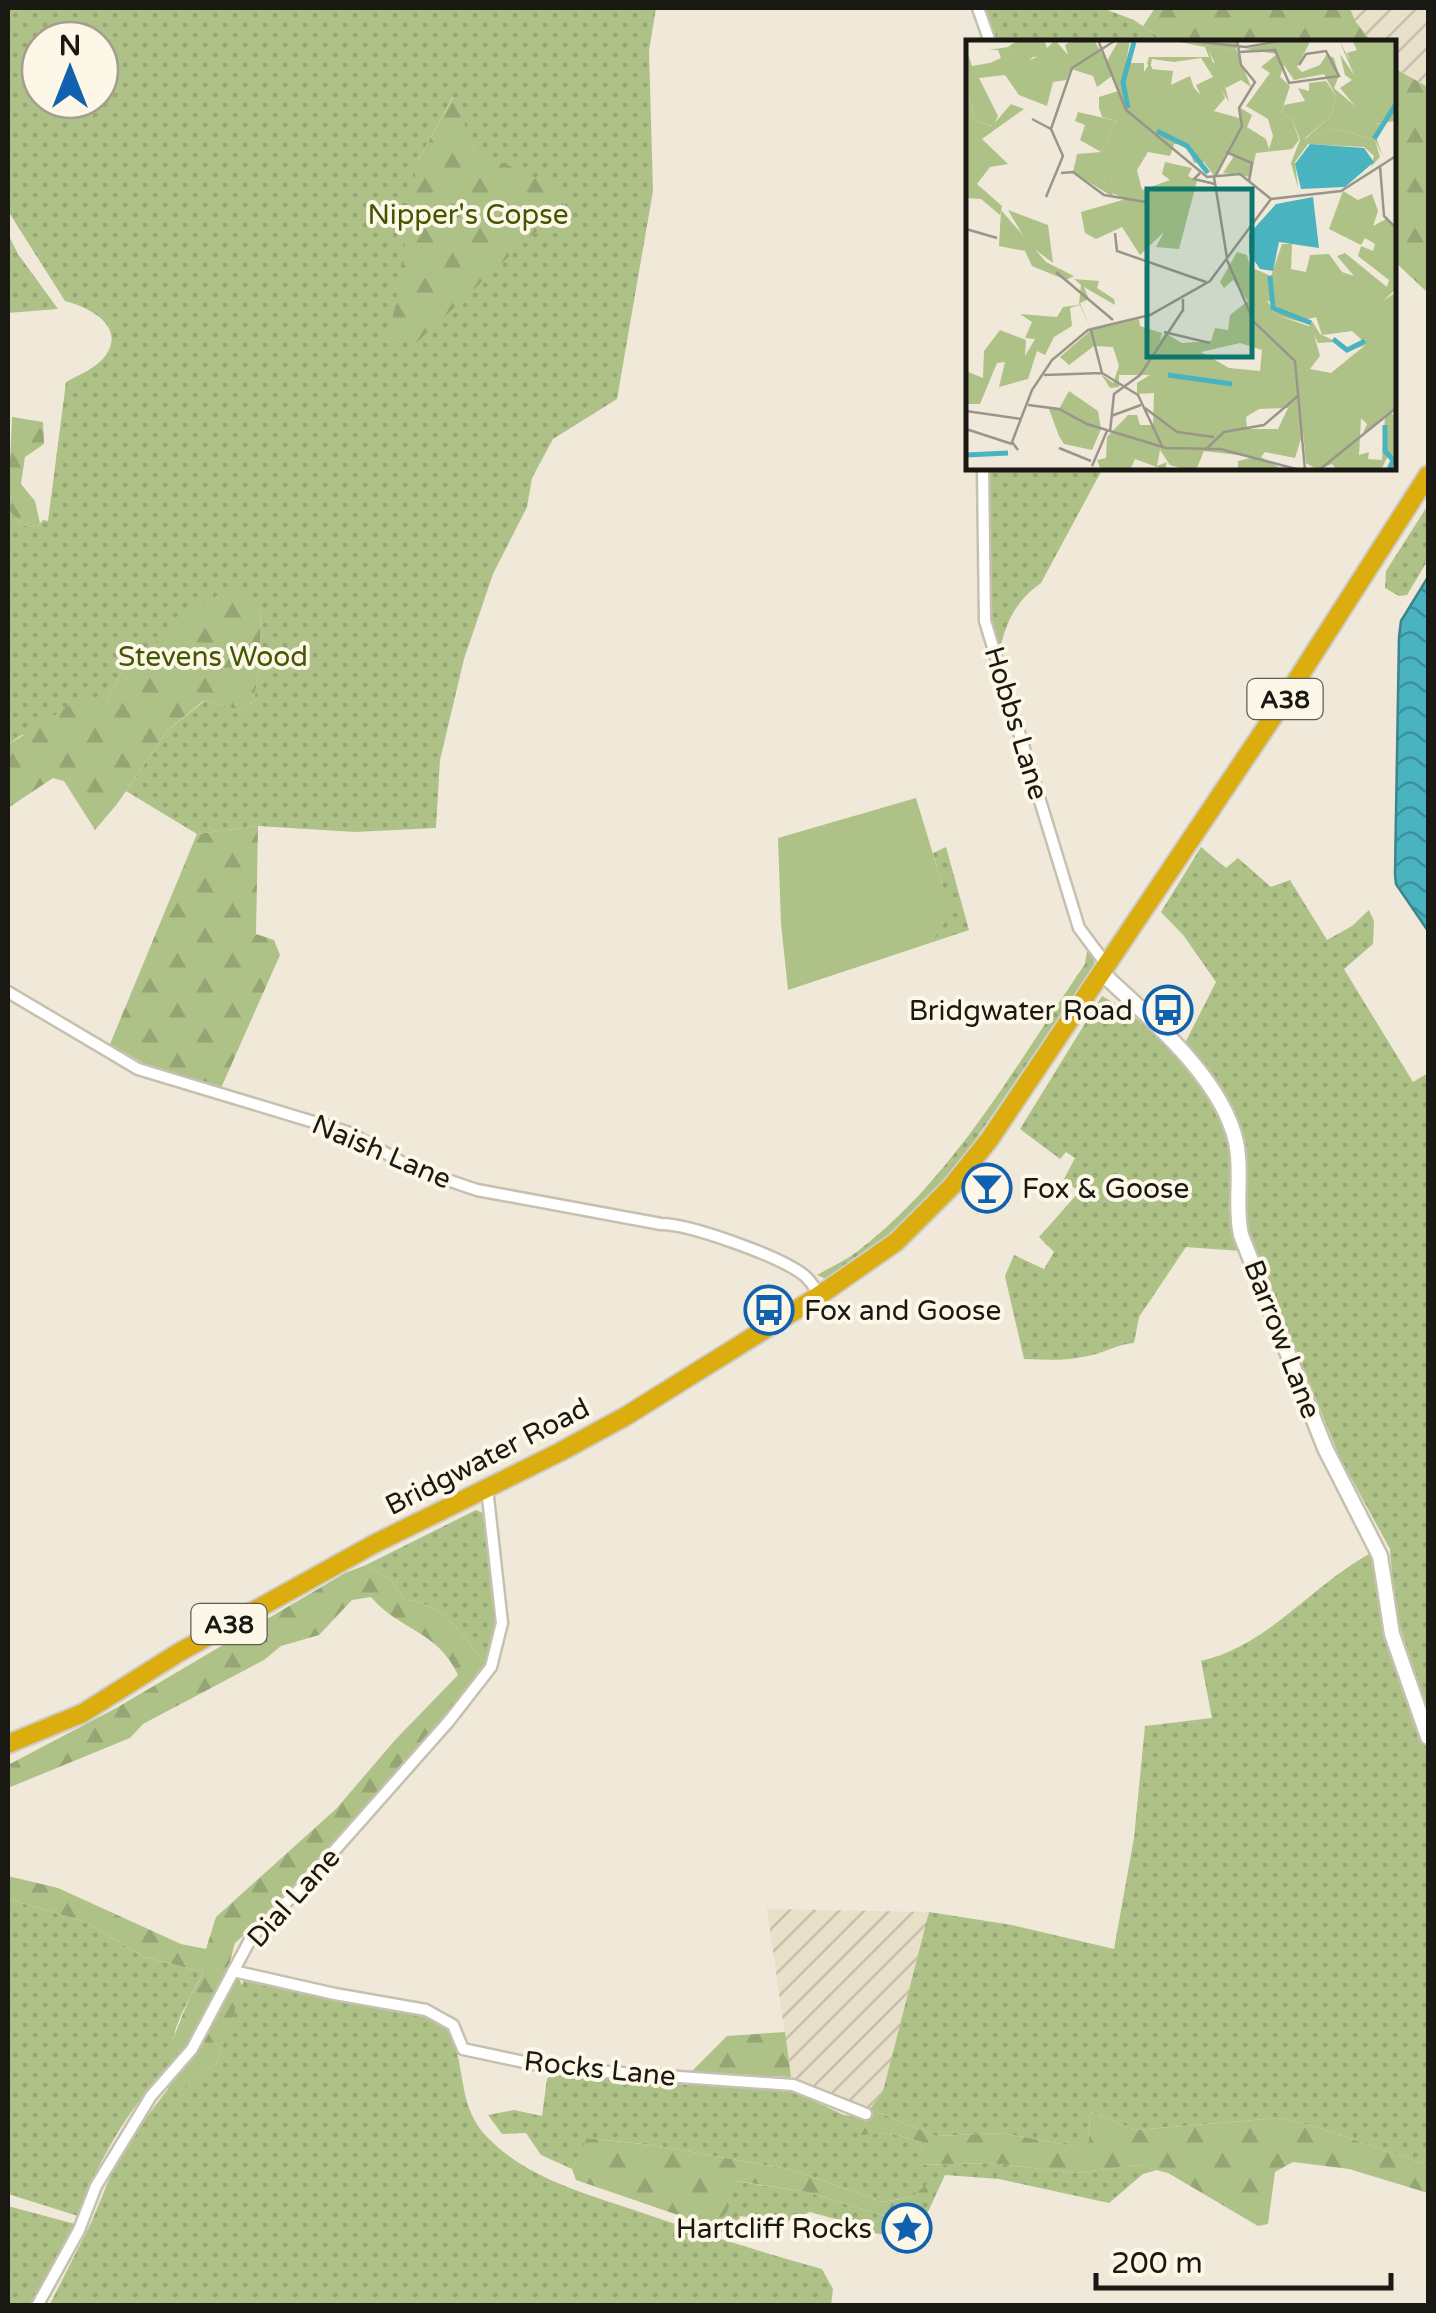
<svg xmlns="http://www.w3.org/2000/svg" width="1436" height="2313" font-family="'Varela Round',sans-serif">
<style>
.industrial{fill:url(#industrial-furrows)}
.grass{fill:url(#grass-dots);fill-rule:evenodd}
.forest{fill:url(#forest-firs)}
.pitch{fill:#aec187}
.water{fill:url(#water-waves);stroke:#3b858c;stroke-width:2.5}
.lines{fill:none;stroke-linecap:round;stroke-linejoin:round}
.street-casing{stroke:#c6c0b1;stroke-width:15}
.secondary-casing{stroke:#c6c0b1;stroke-width:19}
.highway-casing{stroke:#cdcccb;stroke-width:22}
.street{stroke:#fff;stroke-width:10}
.secondary{stroke:#fff;stroke-width:14}
.highway{stroke:#dcad0f;stroke-width:18}
.labels{text-anchor:middle;stroke-width:8;stroke-linejoin:round;paint-order:stroke}
.shield{fill:#fdf7e7;stroke:#5e5b52;stroke-width:2.5}
.shield-label{font-size:25px;font-weight:bold;fill:#1a1812}
.park-label{font-size:28px;fill:#445602;stroke:#fdf7e7}
.street-label{font-size:28px;fill:#1a1812;stroke:#fdf7e7}
.poi-label{font-size:28px;fill:#1a1812;stroke:#fdf7e7;text-anchor:end}
.inset-river{fill:none;stroke:#49b4c0;stroke-width:5}
.inset-road{fill:none;stroke:#9a958a;stroke-width:2.5}
.view{fill:#0f766e;fill-opacity:0.15;stroke:#0f766e;stroke-width:5}
.inset-edge{fill:none;stroke:#1a1812;stroke-width:5}
</style>
<defs>
<pattern id="industrial-furrows" width="10" height="10" patternUnits="userSpaceOnUse" patternTransform="scale(2.5)"><rect width="10" height="10" fill="#e9e0c9"/><path d="M-1 1l2-2M0 10L10 0M9 11l2-2" fill="none" stroke="#c7bfac"/></pattern>
<pattern id="grass-dots" width="8" height="8" patternUnits="userSpaceOnUse" patternTransform="scale(2.5)"><rect width="8" height="8" fill="#aec187"/><path d="M2 2h.1M6 6h.1" fill="none" stroke="#95a574" stroke-width="1.8" stroke-linecap="round"/></pattern>
<pattern id="forest-firs" width="22" height="20" patternUnits="userSpaceOnUse" patternTransform="scale(2.5)"><rect width="22" height="20" fill="#aec187"/><path d="M5 1l3.5 6h-7zM16 11l3.5 6h-7z" fill="#95a574"/></pattern>
<pattern id="water-waves" width="16" height="10" patternUnits="userSpaceOnUse" patternTransform="scale(2.5)"><rect width="16" height="10" fill="#49b4c0"/><path d="M0 5q4-4 8 0t8 0" fill="none" stroke="#3c919b"/></pattern>
</defs>
<rect width="100%" height="100%" fill="#f0e9da"/>
<!-- industrial -->
<path class="industrial" d="M 1350,8 L 1428,8 L 1428,87 L 1394,68 L 1394,42 L 1372,42 L 1355,21 Z
M 767,1909 L 929,1912 L 883,2092 L 870,2109 L 791,2077 Z"/>
<!-- grass -->
<path class="grass" d="M 8,8 L 656,8 L 649,51 L 653,191 L 617,399 L 553,439 L 532,478 L 527,507 L 493,574 L 464,659 L 440,760 L 436,828 L 355,832 L 258,826 L 197,834 L 126,791 L 167,731 L 204,701 L 241,710 L 254,701 L 260,661 L 261,607 L 153,648 L 121,673 L 106,702 L 20,736 L 8,745 L 8,509 L 22,525 L 37,527 L 43,520 L 48,521 L 66,382 C 79,375 98,367 106,355 C 126,325 88,307 65,301 L 8,211 ZM 40,40 L 100,40 L 100,100 L 40,100 ZM 453,97 L 474,149 L 417,162 Z
M 986,8 L 1102,8 L 1134,20 L 1166,42 L 996,42 Z
M 8,234 L 18,254 L 58,309 L 8,313 Z
M 988,468 L 1103,468 L 1041,583 C 1016,601 1007,620 1000,649 L 989,612 Z
M 1428,505 L 1428,560 L 1407,595 L 1399,596 L 1385,588 L 1386,571 Z
M 946,847 L 969,930 L 930,943 L 950,914 L 933,853 Z
M 1201,847 L 1226,868 L 1238,858 L 1271,887 L 1290,880 L 1327,940 L 1352,926 L 1369,910 L 1374,921 L 1373,944 L 1344,969 L 1413,1082 L 1428,1073 L 1428,1712 L 1395,1612 L 1390,1549 L 1339,1456 L 1246,1226 L 1244,1139 L 1235,1112 L 1217,1080 L 1185,1043 L 1216,982 L 1184,936 L 1161,912 Z
M 1087,951 L 1094,958 L 1094,966 L 960,1162 L 917,1210 L 869,1251 L 826,1279 L 817,1275 C 833,1266 850,1258 863,1247 C 956,1174 1019,1060 1085,964 Z
M 1102,996 C 1151,1022 1226,1094 1232,1152 C 1235,1186 1226,1218 1240,1251 L 1186,1247 L 1139,1317 L 1134,1343 C 1117,1344 1105,1353 1088,1356 C 1067,1361 1046,1360 1024,1359 L 1005,1276 L 1014,1255 L 1044,1269 L 1054,1252 L 1039,1237 L 1079,1192 L 1064,1179 L 1075,1158 L 1066,1152 L 1060,1159 L 1020,1129 Z
M 476,1510 L 485,1514 L 496,1611 L 496,1631 L 486,1664 C 465,1637 441,1601 405,1600 L 390,1579 L 366,1565 Z
M 1373,1552 L 1385,1639 L 1428,1750 L 1428,2165 L 1316,2127 L 1279,2118 L 1136,2130 L 1090,2112 L 1089,2143 L 1073,2146 L 1002,2133 L 936,2136 L 870,2109 L 883,2091 L 929,1912 L 1012,1925 L 1114,1949 L 1134,1838 L 1145,1726 L 1212,1718 L 1201,1661 C 1270,1645 1312,1584 1373,1552 Z
M 8,1899 L 83,1921 L 144,1957 L 204,1972 C 187,2001 169,2033 169,2067 C 126,2111 99,2159 78,2216 L 8,2194 Z
M 244,1979 L 423,2014 C 434,2019 447,2026 452,2038 C 466,2071 458,2108 488,2138 C 526,2177 581,2192 631,2209 C 694,2231 757,2251 822,2269 L 833,2289 L 831,2306 L 49,2306 L 91,2223 L 116,2163 L 132,2136 L 168,2089 L 180,2090 L 217,2062 Z
M 553,2073 L 788,2089 L 844,2115 L 862,2134 L 890,2133 L 922,2142 L 921,2165 L 989,2163 L 1076,2173 L 1138,2165 L 1157,2170 L 1143,2174 L 1109,2203 L 999,2179 L 945,2175 L 920,2229 L 911,2240 L 849,2228 L 839,2220 L 810,2212 L 786,2222 L 740,2216 L 734,2239 L 710,2226 L 727,2213 L 735,2181 L 807,2192 L 907,2223 L 927,2185 L 912,2197 L 882,2202 L 793,2170 L 652,2145 L 588,2138 L 572,2169 L 541,2155 L 526,2133 L 502,2134 L 488,2115 L 514,2110 L 542,2116 L 547,2079 Z
M 8,2206 L 75,2224 L 67,2244 L 33,2305 L 8,2305 Z"/>
<!-- forest -->
<path class="forest" d="M 1155,8 L 1350,8 L 1355,21 L 1372,42 L 1166,42 L 1143,26 Z
M 1394,68 L 1428,87 L 1428,293 L 1394,261 Z
M 454,96 L 474,149 L 574,196 L 416,343 L 390,338 L 417,162 Z
M 12,417 L 43,422 L 44,444 L 25,457 L 21,484 L 35,501 L 40,523 L 37,527 L 22,525 L 8,509 Z
M 241,587 L 261,607 L 260,661 L 254,701 L 241,710 L 203,701 L 167,731 L 117,804 L 95,830 L 64,781 L 53,778 L 8,808 L 8,745 L 84,696 L 106,702 L 121,673 L 191,612 L 221,593 Z
M 258,826 L 256,934 L 274,940 L 280,955 L 221,1088 L 143,1063 L 110,1044 L 197,834 Z
M 366,1565 L 390,1579 L 405,1600 C 441,1601 465,1637 486,1664 L 483,1671 L 299,1884 L 235,1943 L 230,1961 L 243,1987 L 217,2062 L 179,2091 L 168,2089 L 169,2049 L 189,1999 L 204,1972 L 144,1957 L 83,1921 L 8,1899 L 8,1876 L 58,1888 L 181,1944 L 206,1949 L 216,1917 L 336,1809 L 396,1739 L 458,1675 C 437,1630 400,1631 371,1597 L 352,1600 L 319,1635 L 281,1646 L 264,1660 L 143,1724 L 130,1738 L 8,1788 L 8,1765 L 118,1707 L 345,1573 Z
M 785,2032 L 791,2077 L 690,2073 L 727,2036 Z
M 870,2109 L 936,2136 L 1002,2133 L 1073,2146 L 1089,2142 L 1090,2112 L 1136,2130 L 1279,2118 L 1316,2127 L 1428,2165 L 1428,2193 L 1349,2169 L 1293,2162 L 1275,2172 L 1268,2224 L 1258,2226 L 1168,2173 L 1138,2165 L 1076,2173 L 989,2163 L 920,2165 L 922,2142 L 890,2133 L 862,2135 L 844,2115 L 862,2117 Z
M 587,2138 L 652,2145 L 793,2170 L 882,2202 L 912,2197 L 927,2184 L 930,2193 L 907,2223 L 807,2192 L 736,2181 L 727,2213 L 710,2226 L 576,2180 L 572,2169 Z"/>
<!-- pitch -->
<path class="pitch" d="M 916,798 L 951,914 L 930,943 L 788,990 L 781,924 L 778,838 Z"/>
<!-- water -->
<path class="water" d="M 1428,577 L 1428,931 L 1396,884 L 1395,874 L 1399,637 L 1401,621 Z"/>
<g class="lines">
<!-- street casing -->
<g class="street-casing">
<path id="street" d="M 978,8 L 990,42
M 983,468 L 985,621 L 1079,928 L 1106,964
M 8,992 L 138,1069 L 350,1133 L 412,1168 L 477,1190 L 661,1224 C 690,1224 782,1257 805,1276 C 811,1281 815,1289 820,1295
M 233,1971 L 335,1994 L 426,2010 L 453,2025 L 463,2049 L 552,2068 L 793,2085 L 866,2114
M 37,2306 L 79,2230 L 96,2186 L 151,2096 L 192,2049 L 252,1936 L 304,1885 L 449,1721 L 491,1667 L 502,1623 L 487,1488"/>
</g>
<!-- secondary casing -->
<g class="secondary-casing">
<path id="secondary" d="M 1101,972 C 1147,1016 1222,1077 1236,1142 C 1243,1173 1234,1204 1241,1235 L 1325,1448 L 1380,1556 L 1392,1634 L 1428,1737"/>
</g>
<!-- highway casing -->
<g class="highway-casing">
<path id="highway" d="M 8,1744 L 83,1713 L 178,1653 L 374,1544 L 560,1452 L 626,1416 L 820,1295 L 896,1242 L 952,1186 L 989,1140 L 1277,711 L 1428,475"/>
</g>
<!-- street -->
<use href="#street" class="street"/>
<!-- secondary -->
<use href="#secondary" class="secondary"/>
<!-- highway -->
<use href="#highway" class="highway"/>
</g>
<!-- icons -->
<defs>
<g id="bus-ring" transform="scale(2.5)"><circle r="9.5" fill="#fdf7e7" stroke="#1061af" stroke-width="1.5"/><path d="M-5-6H5V4H4V6H2V4H-2V6H-4V4H-5ZM-3.5-4V0h7V-4ZM-3.5 1.2v1.5H-2V1.2ZM2 1.2v1.5H3.5V1.2Z" fill="#1061af"/></g>
<g id="bar-ring" transform="scale(2.5)"><circle r="9.5" fill="#fdf7e7" stroke="#1061af" stroke-width="1.5"/><path d="M-6-5H6L.8 .8V4.5H3.5V6h-7V4.5H-.8V.8Z" fill="#1061af"/></g>
<g id="sight-ring" transform="scale(2.5)"><circle r="9.5" fill="#fdf7e7" stroke="#1061af" stroke-width="1.5"/><path d="M0-6L1.8-2.2L6-1.7L2.9 1.2L3.7 5.4L0 3.3L-3.7 5.4L-2.9 1.2L-6-1.7L-1.8-2.2Z" fill="#1061af"/></g>
</defs>
<g fill-rule="evenodd">
<use href="#bus-ring" x="1168" y="1010"/>
<use href="#bar-ring" x="987" y="1188"/>
<use href="#bus-ring" x="769" y="1310"/>
<use href="#sight-ring" x="907" y="2228"/>
</g>
<g class="labels">
<!-- shield labels -->
<g class="shield">
<rect x="1247.5" y="679" width="75" height="40" rx="8"/>
<rect x="191.5" y="1604" width="75" height="40" rx="8"/>
</g>
<g class="shield-label">
<text x="1285" y="708">A38</text>
<text x="229" y="1633">A38</text>
</g>
<!-- park labels -->
<g class="park-label">
<text x="468" y="224">Nipper's Copse</text>
<text x="213" y="666">Stevens Wood</text>
</g>
<!-- street labels -->
<g class="street-label">
<text transform="translate(1017 723) rotate(73)" y="10">Hobbs Lane</text>
<text transform="translate(382 1151) rotate(23)" y="10">Naish Lane</text>
<text transform="translate(1283 1339) rotate(69)" y="10">Barrow Lane</text>
<text transform="translate(487 1456) rotate(-27)" y="10">Bridgwater Road</text>
<text transform="translate(293 1897) rotate(-48)" y="10">Dial Lane</text>
<text transform="translate(600 2068) rotate(6)" y="10">Rocks Lane</text>
</g>
<!-- poi labels -->
<g class="poi-label">
<text x="1133" y="1020">Bridgwater Road</text>
<text x="1022" y="1198" text-anchor="start">Fox &amp; Goose</text>
<text x="804" y="1320" text-anchor="start">Fox and Goose</text>
<text x="872" y="2238">Hartcliff Rocks</text>
</g>
</g>
<!-- overview -->
<g transform="translate(966 40)">
<rect width="430" height="430" fill="#f0e9da"/>
<path d="M 106,0 L 129,2 L 141,21 L 153,0 L 164,0 L 160,23 L 178,23 L 178,32 L 184,23 L 194,50 L 224,36 L 228,48 L 235,55 L 230,45 L 249,36 L 259,58 L 248,71 L 273,78 L 273,67 L 286,75 L 281,87 L 300,99 L 290,112 L 285,137 L 257,133 L 268,116 L 261,111 L 249,137 L 238,122 L 228,123 L 221,105 L 208,104 L 204,116 L 182,112 L 171,130 L 176,150 L 204,140 L 196,134 L 199,122 L 226,128 L 222,136 L 231,141 L 213,209 L 190,207 L 198,192 L 174,215 L 156,187 L 130,199 L 119,193 L 115,172 L 160,159 L 146,153 L 145,134 L 138,143 L 120,121 L 110,119 L 111,114 L 135,112 L 151,81 L 136,77 L 133,68 L 133,57 L 152,51 L 146,36 L 131,47 L 127,36 L 105,29 L 100,40 L 87,42 L 81,66 L 53,55 L 39,35 L 13,38 L 32,76 L 27,86 L 9,81 L 0,47 L 2,14 L 6,26 L 24,23 L 35,18 L 32,10 L 23,10 L 42,7 L 47,28 L 75,15 L 102,15 L 99,5 ZM 386,0 L 430,0 L 430,80 L 398,86 L 376,80 L 389,66 L 374,48 L 386,40 L 379,35 L 374,14 L 394,44 L 381,13 L 391,10 ZM 241,6 L 270,9 L 285,47 L 275,40 L 260,48 ZM 360,41 L 370,56 L 365,76 L 338,99 L 370,89 L 409,100 L 414,117 L 405,127 L 408,116 L 398,107 L 342,104 L 329,122 L 332,148 L 325,123 L 334,100 L 326,79 L 315,73 L 318,65 L 339,61 L 332,48 L 343,51 L 343,43 ZM 377,151 L 392,160 L 406,154 L 412,171 L 407,186 L 420,179 L 430,190 L 430,249 L 416,262 L 427,254 L 430,261 L 430,372 L 424,373 L 430,376 L 430,427 L 422,416 L 415,430 L 371,430 L 366,424 L 352,430 L 340,423 L 337,392 L 329,418 L 299,412 L 295,417 L 317,430 L 272,430 L 272,421 L 289,417 L 238,411 L 230,430 L 221,430 L 204,425 L 194,410 L 191,426 L 201,422 L 199,430 L 169,419 L 164,430 L 135,430 L 131,420 L 140,418 L 141,397 L 162,375 L 171,375 L 174,385 L 187,385 L 188,353 L 171,354 L 171,343 L 184,335 L 153,335 L 153,347 L 144,348 L 135,334 L 147,343 L 153,326 L 147,307 L 128,306 L 103,325 L 94,317 L 125,290 L 173,279 L 174,286 L 196,293 L 194,301 L 199,293 L 216,303 L 245,301 L 249,288 L 262,290 L 264,275 L 282,261 L 267,240 L 258,248 L 254,242 L 271,212 L 281,215 L 284,227 L 305,236 L 316,204 L 326,204 L 325,229 L 340,232 L 344,215 L 363,214 L 376,232 L 388,236 L 371,216 L 379,213 L 421,247 L 423,240 L 392,216 L 395,206 L 407,211 L 409,204 L 399,198 L 395,205 L 363,189 ZM 301,260 L 334,281 L 350,277 L 356,295 L 386,291 L 396,300 L 408,298 L 365,333 L 344,329 L 354,316 L 346,287 L 309,275 ZM 274,303 L 296,310 L 294,331 L 263,328 L 235,312 ZM 322,368 L 312,389 L 281,389 L 280,377 L 293,369 ZM 419,377 L 416,420 L 402,419 L 403,412 L 393,415 L 395,378 L 401,384 L 397,393 ZM 35,170 L 80,222 L 108,236 L 100,240 L 66,226 L 59,211 L 33,206 ZM 108,239 L 133,241 L 131,248 L 148,259 L 149,265 L 118,247 L 123,259 L 114,263 L 124,287 L 114,265 L 104,268 L 106,286 L 88,297 L 79,315 L 71,311 L 62,339 L 33,347 L 39,322 L 31,323 L 14,364 L 2,364 L 0,331 L 17,338 L 18,311 L 34,290 L 60,300 L 59,316 L 69,299 L 59,298 L 66,282 L 54,274 L 91,277 L 97,267 L 113,265 L 115,245 ZM 103,351 L 132,371 L 135,389 L 126,410 L 98,404 L 93,396 L 83,369 L 93,369 Z" fill="#aec187" fill-rule="evenodd"/>
<path d="M 52,0 L 78,0 L 81,8 L 89,0 L 102,15 L 67,17 L 47,35 L 42,7 ZM 203,0 L 273,0 L 270,9 L 242,7 L 247,23 L 253,22 L 263,62 L 235,18 L 208,22 L 186,19 L 184,29 L 207,31 L 205,45 L 194,51 L 181,23 L 183,17 L 243,17 L 239,7 ZM 324,0 L 345,0 L 331,27 L 336,32 L 354,25 L 361,14 L 368,18 L 373,36 L 368,48 L 389,66 L 377,80 L 413,84 L 421,71 L 428,64 L 406,54 L 395,58 L 401,53 L 392,44 L 373,0 L 400,50 L 430,62 L 417,78 L 430,81 L 415,83 L 410,97 L 417,117 L 409,100 L 370,89 L 339,99 L 365,76 L 370,56 L 358,34 L 328,40 L 318,25 L 314,37 L 324,46 L 315,73 L 326,79 L 333,100 L 326,109 L 290,113 L 287,123 L 290,111 L 300,99 L 303,109 L 307,96 L 302,79 L 280,66 L 304,33 L 295,27 L 311,14 L 279,9 ZM 0,47 L 9,81 L 26,86 L 45,64 L 58,69 L 16,99 L 42,124 L 24,127 L 11,144 L 36,166 L 34,175 L 15,159 L 0,158 ZM 112,72 L 151,81 L 135,112 L 114,100 L 119,85 L 109,81 ZM 110,119 L 129,120 L 138,143 L 145,133 L 147,157 L 107,132 ZM 42,170 L 82,185 L 87,223 L 62,204 ZM 303,253 L 311,267 L 346,281 L 354,294 L 383,308 L 404,297 L 415,299 L 381,312 L 368,302 L 352,303 L 343,284 L 308,275 Z" fill="#aec187"/>
<path d="M 344,104 L 398,108 L 408,122 L 379,147 L 335,149 L 329,124 ZM 347,157 L 353,208 L 313,202 L 307,231 L 294,229 L 283,213 L 283,194 L 310,164 Z" fill="#49b4c0"/>
<path class="inset-river" d="M 162,68 L 157,42 L 168,2M 191,91 L 221,106 L 242,133M 408,99 L 430,64M 304,236 L 307,268 L 345,283M 367,299 L 381,310 L 399,301M 202,335 L 266,344M 419,385 L 419,411 L 427,420 L 423,430M 0,415 L 42,413"/>
<path class="inset-road" d="M 132,0 L 160,70 L 241,137 L 274,134 L 305,159M 216,0 L 280,7 L 320,0M 273,12 L 309,10 L 323,43 L 373,36 L 360,11 L 340,14 L 333,25M 66,79 L 85,89 L 106,28 L 150,0M 260,112 L 286,123 L 283,141M 414,126 L 418,176 L 430,188M 95,133 L 107,132 L 138,155 L 180,162M 234,133 L 228,139 L 249,144M 248,137 L 261,218M 249,137 L 276,86 L 273,68 L 289,42 L 275,25 L 271,0M 80,157 L 97,116 L 85,89M 0,189 L 31,198M 149,193 L 151,211 L 240,242M 261,220 L 288,282 L 329,321 L 339,430M 90,232 L 147,280M 125,290 L 136,333M 198,292 L 244,303M 136,333 L 172,355 L 196,406M 78,335 L 136,333M 62,365 L 93,369 L 121,384 L 200,408 L 254,409 L 334,430M 179,368 L 211,392 L 248,397M 0,371 L 55,379M 145,376 L 175,365M 0,389 L 46,404M 144,392 L 148,354 L 174,335 L 217,270 L 217,259M 93,408 L 125,421M 52,410 L 46,402 L 66,350 L 86,320 L 122,290 L 184,275 L 244,241 L 305,159 L 375,151 L 430,116M 239,410 L 258,392 L 298,385 L 333,355M 126,426 L 141,391M 353,430 L 430,368"/>
<path class="view" d="M 181,149 L 286,149 L 286,317 L 181,317 Z"/>
<rect width="430" height="430" class="inset-edge"/>
</g>
<!-- border -->
<rect width="1436" height="2313" fill="none" stroke="#1a1812" stroke-width="20"/>
<!-- north arrow -->
<g transform="translate(70 70)"><circle r="48" fill="#fdf7e7" stroke="#a29e92" stroke-width="2.5"/>
<path d="M0-8L18 38L0 25L-18 38Z" fill="#1061af"/>
<text y="-15" font-size="28" font-weight="bold" text-anchor="middle" fill="#1a1812">N</text>
</g>
<!-- scale -->
<path d="M1096 2273v15h295v-15" fill="none" stroke="#1a1812" stroke-width="5"/>
<text x="1111" y="2273" font-size="30" fill="#1a1812" stroke="#fdf7e7" stroke-width="8" paint-order="stroke">200 m</text>
</svg>
